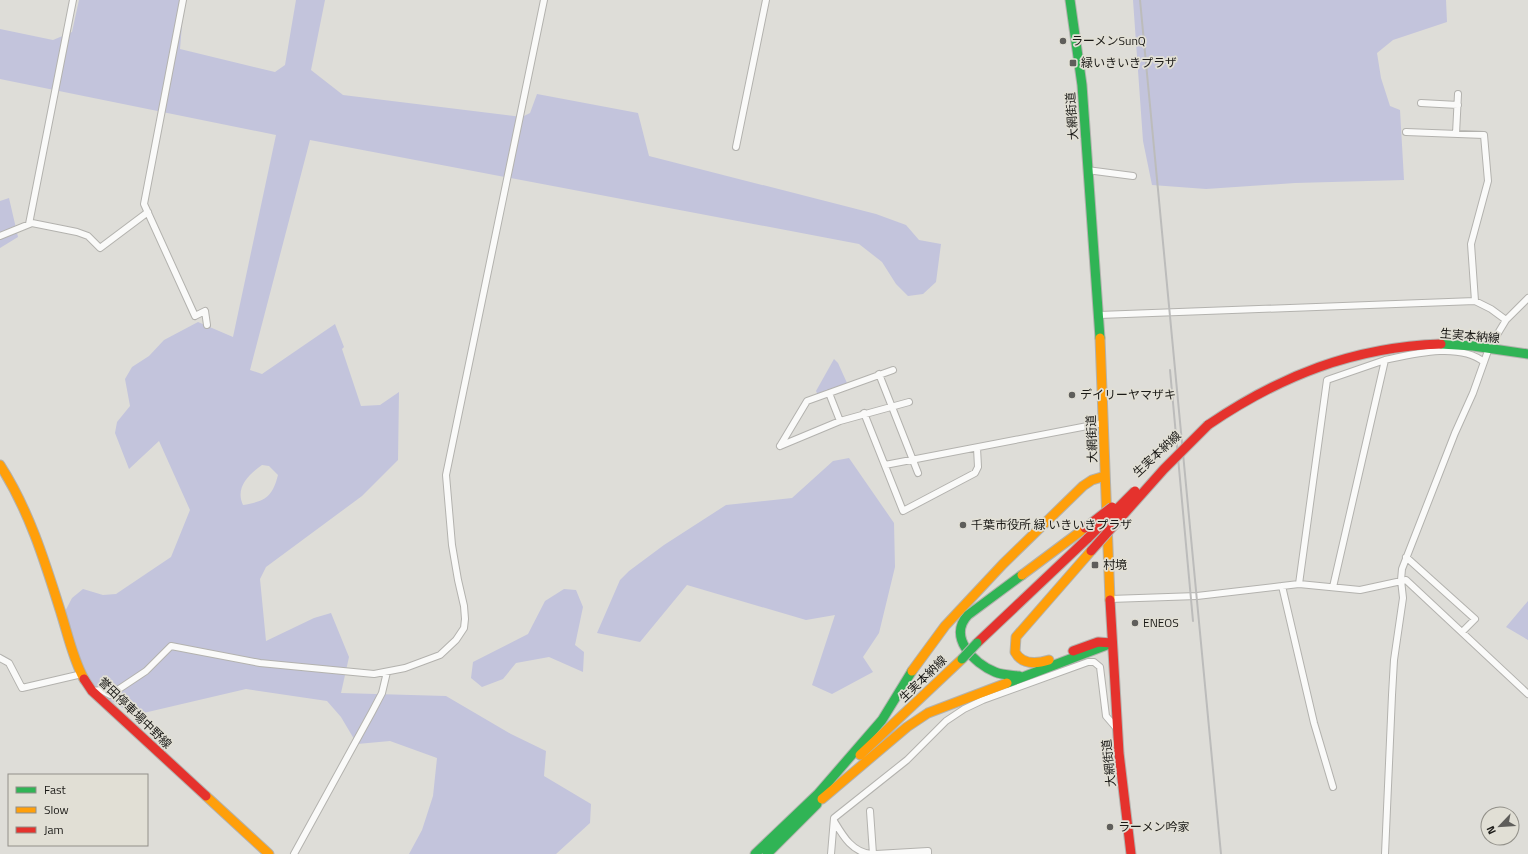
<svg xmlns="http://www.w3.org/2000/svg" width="1528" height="854" font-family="'Titillium Web','Noto Sans JP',sans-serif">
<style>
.green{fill:#c3c4dc;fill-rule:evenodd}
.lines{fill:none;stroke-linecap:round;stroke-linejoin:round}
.street-casing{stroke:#b3b2ae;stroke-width:8}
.fast-casing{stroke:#b3b2ae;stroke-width:11}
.slow-casing{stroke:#b3b2ae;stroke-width:11}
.jam-casing{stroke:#b3b2ae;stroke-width:11}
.street{stroke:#fafaf9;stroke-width:6}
.fast{stroke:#30b455;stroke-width:9}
.slow{stroke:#ff9f0a;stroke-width:9}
.jam{stroke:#e5322d;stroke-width:9}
.rail{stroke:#bcbcbb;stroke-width:2}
.fast-bridge-casing{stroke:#b3b2ae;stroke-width:11;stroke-linecap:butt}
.jam-bridge-casing{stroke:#b3b2ae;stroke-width:11;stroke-linecap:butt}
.fast-bridge{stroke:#30b455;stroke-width:9}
.jam-bridge{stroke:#e5322d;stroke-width:9}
.poi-dot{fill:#5f5e5b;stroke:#e1dfd5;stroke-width:1.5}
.labels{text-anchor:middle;stroke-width:3.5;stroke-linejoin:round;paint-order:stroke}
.poi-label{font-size:12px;fill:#1b1a17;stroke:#e1dfd5;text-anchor:start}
.street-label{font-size:12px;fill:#1b1a17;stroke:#e1dfd5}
</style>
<rect width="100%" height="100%" fill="#deddd8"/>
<!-- green -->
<path class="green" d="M 79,0 L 184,0 L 180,49 L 275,72 L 285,65 L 296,0 L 325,0 L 311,70 L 343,95 L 522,117 L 530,113 L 537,94 L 638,113 L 649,156 L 876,214 L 906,225 L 919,240 L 941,244 L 936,282 L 923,294 L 908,296 L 896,284 L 882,262 L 859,244 L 310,140 L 250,370 L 262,374 L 335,324 L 344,347 L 342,349 L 361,406 L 380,405 L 399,392 L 398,460 L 362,496 L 266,567 L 260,579 L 266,641 L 314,618 L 331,613 L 349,657 L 341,693 L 446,696 L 511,734 L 546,751 L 544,776 L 591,804 L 590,823 L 556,854 L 409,854 L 422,830 L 433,796 L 437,758 L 390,741 L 357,744 L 341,717 L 327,701 L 246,689 L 135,715 L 104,697 L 74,662 L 59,623 L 72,598 L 83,589 L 103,595 L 116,594 L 171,557 L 190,510 L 159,441 L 129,469 L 115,433 L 117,422 L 130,406 L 125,379 L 132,367 L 149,356 L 164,340 L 198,322 L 233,337 L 276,135 L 0,79 L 0,29 L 53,40 L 72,32 ZM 262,465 L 269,466 L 278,475 C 272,498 265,501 243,505 C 235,488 248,475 262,465 Z
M 1133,0 L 1446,0 L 1447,22 L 1393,40 L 1377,53 L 1381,78 L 1390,106 L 1400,110 L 1404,180 L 1295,183 L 1206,189 L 1152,185 L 1143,141 Z
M 9,198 L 18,237 L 0,248 L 0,201 Z
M 834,359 L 838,363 L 847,383 L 818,395 L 816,391 Z
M 849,458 L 894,523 L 895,567 L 879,633 L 863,657 L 873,672 L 832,694 L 812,685 L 835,615 L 806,620 L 687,585 L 640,642 L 597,633 L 620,580 L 629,571 L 664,545 L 726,505 L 792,498 L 833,461 Z
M 564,589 L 576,590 L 583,607 L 575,645 L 584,652 L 583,672 L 549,657 L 516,663 L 503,679 L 482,687 L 471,678 L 473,662 L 528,634 L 545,601 Z
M 1528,601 L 1528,640 L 1506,627 Z"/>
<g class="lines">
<!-- street casing -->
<g class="street-casing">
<path id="street" d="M 183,0 L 144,204 L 195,316 L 205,311 L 207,325
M 1421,103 L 1458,105
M 1406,132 L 1484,135 L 1488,181 L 1471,244 L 1475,301
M 1456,134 L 1458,94
M 736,147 L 766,0
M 1087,170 L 1133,176
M 29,224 L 73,0
M 0,236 L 32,223 L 77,232 L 88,236 L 100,248 L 148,212
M 1099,315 L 1475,301 L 1491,309 L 1506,320
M 879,374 L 918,473
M 829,393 L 840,421
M 864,413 L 903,511 L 975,473 L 978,467 L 977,448
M 780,446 L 807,401 L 893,370
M 780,446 L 840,421 L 909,402
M 885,465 L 1103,423
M 1406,557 L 1475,619 L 1462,632
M 1299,584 L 1327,380 L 1385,360
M 1333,587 L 1385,360 C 1413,354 1459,342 1484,362
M 1110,599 L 1197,596 L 1282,586
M 0,658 L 9,663 L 22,688 L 82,674
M 92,691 L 101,690 L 110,695 L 146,671 L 171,646 L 260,663 L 374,674 L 405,668 L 440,655 L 456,640 L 464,628 L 465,619 L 464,606 L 458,580 L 452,545 L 446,475 L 544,0
M 1333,787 L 1314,723 L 1282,586 L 1299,584 L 1360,590 L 1406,580 L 1528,694
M 870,811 L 873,854
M 834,821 C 843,836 852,852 871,854
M 294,854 L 372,712 L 382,693 L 387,672
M 831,854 L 834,818 L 907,760 L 946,721 L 964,709 L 983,700 L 1088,662 L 1094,662 L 1100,667 L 1106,716 L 1118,730
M 876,854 L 928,851 L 928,854
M 1385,854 L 1392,695 L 1394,660 L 1403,598 L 1401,580 L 1402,569 L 1455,433 L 1473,393 L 1489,348 L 1506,320 L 1528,298"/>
</g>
<!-- fast casing -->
<g class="fast-casing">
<path id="fast" d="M 1070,0 L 1082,85 L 1100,338
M 1441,344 L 1473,346 L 1528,354
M 1019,676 C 1011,675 1002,675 995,672 C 974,663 947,637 968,615 L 1022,575
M 1007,683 L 1112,643
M 817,795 L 882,720 L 912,671
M 755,854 L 822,790
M 767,854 L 817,804"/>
</g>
<!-- slow casing -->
<g class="slow-casing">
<path id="slow" d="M 1100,338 L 1110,600
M 0,465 C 29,510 45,562 61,613 C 68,635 73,659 84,679
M 1022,575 L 1085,528
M 1049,660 C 1036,664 1022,665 1015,652 L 1016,637 L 1091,551
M 912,671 L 945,626 L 1003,564 L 1083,486 L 1092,480 L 1105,476
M 860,755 L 962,659
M 206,796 L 269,854
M 822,799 L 907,727 L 928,713 L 1007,683"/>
</g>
<!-- jam casing -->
<g class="jam-casing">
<path id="jam" d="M 1208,425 C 1280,376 1353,347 1441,344
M 1110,600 L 1119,753 L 1131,854
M 977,643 L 1088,538
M 1073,651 L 1098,642 L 1112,643
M 84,679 L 92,691 L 206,796"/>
</g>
<!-- street -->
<use href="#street" class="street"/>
<!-- fast -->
<use href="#fast" class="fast"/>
<!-- slow -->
<use href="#slow" class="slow"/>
<!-- jam -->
<use href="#jam" class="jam"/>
<!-- rail -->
<path class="rail" d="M 1140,0 L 1221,854
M 1170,370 L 1193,621"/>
<!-- fast-bridge casing -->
<g class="fast-bridge-casing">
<path id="fast-bridge" d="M 962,659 L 977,643"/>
</g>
<!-- jam-bridge casing -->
<g class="jam-bridge-casing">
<path id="jam-bridge" d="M 1085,528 L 1112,507
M 1088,538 L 1135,491
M 1091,551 L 1164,469 L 1208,425"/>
</g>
<!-- fast-bridge -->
<use href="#fast-bridge" class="fast-bridge"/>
<!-- jam-bridge -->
<use href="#jam-bridge" class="jam-bridge"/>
</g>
<!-- markers -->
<g class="poi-dot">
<circle cx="1063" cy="41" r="4"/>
<rect x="1069" y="59" width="8" height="8" rx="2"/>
<circle cx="1072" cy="395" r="4"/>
<circle cx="963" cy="525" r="4"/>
<rect x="1091" y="561" width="8" height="8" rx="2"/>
<circle cx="1135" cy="623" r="4"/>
<circle cx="1110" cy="827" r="4"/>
</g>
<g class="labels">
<!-- poi labels -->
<g class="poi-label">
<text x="1071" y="45">ラーメンSunQ</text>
<text x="1081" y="67">緑いきいきプラザ</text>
<text x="1080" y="399">デイリーヤマザキ</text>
<text x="971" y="529">千葉市役所 緑 いきいきプラザ</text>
<text x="1103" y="569">村境</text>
<text x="1143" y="627">ENEOS</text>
<text x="1118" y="831">ラーメン吟家</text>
</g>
<!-- street labels -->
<g class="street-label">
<text transform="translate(1072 116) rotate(-94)" y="4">大網街道</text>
<text transform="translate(1470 336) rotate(5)" y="4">生実本納線</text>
<text transform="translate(1092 439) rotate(-92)" y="4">大網街道</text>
<text transform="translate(1157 454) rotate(-43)" y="4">生実本納線</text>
<text transform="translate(923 679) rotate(-44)" y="4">生実本納線</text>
<text transform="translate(135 713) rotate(44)" y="4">誉田停車場中野線</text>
<text transform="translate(1109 763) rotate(-96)" y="4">大網街道</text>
</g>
</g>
<!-- legend -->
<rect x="8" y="774" width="140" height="72" fill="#e1dfd5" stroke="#929089"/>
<rect x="16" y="787" width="20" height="6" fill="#30b455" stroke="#929089"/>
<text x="44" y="794" font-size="12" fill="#1b1a17">Fast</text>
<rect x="16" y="807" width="20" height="6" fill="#ff9f0a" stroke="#929089"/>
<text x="44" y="814" font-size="12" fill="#1b1a17">Slow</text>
<rect x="16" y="827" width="20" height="6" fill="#e5322d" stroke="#929089"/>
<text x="44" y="834" font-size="12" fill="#1b1a17">Jam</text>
<!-- north arrow -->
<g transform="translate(1500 826) rotate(245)"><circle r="19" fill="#e1dfd5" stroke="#929089"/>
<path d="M0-3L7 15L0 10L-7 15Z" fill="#5f5e5b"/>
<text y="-6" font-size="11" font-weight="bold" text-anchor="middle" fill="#1b1a17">N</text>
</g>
</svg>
